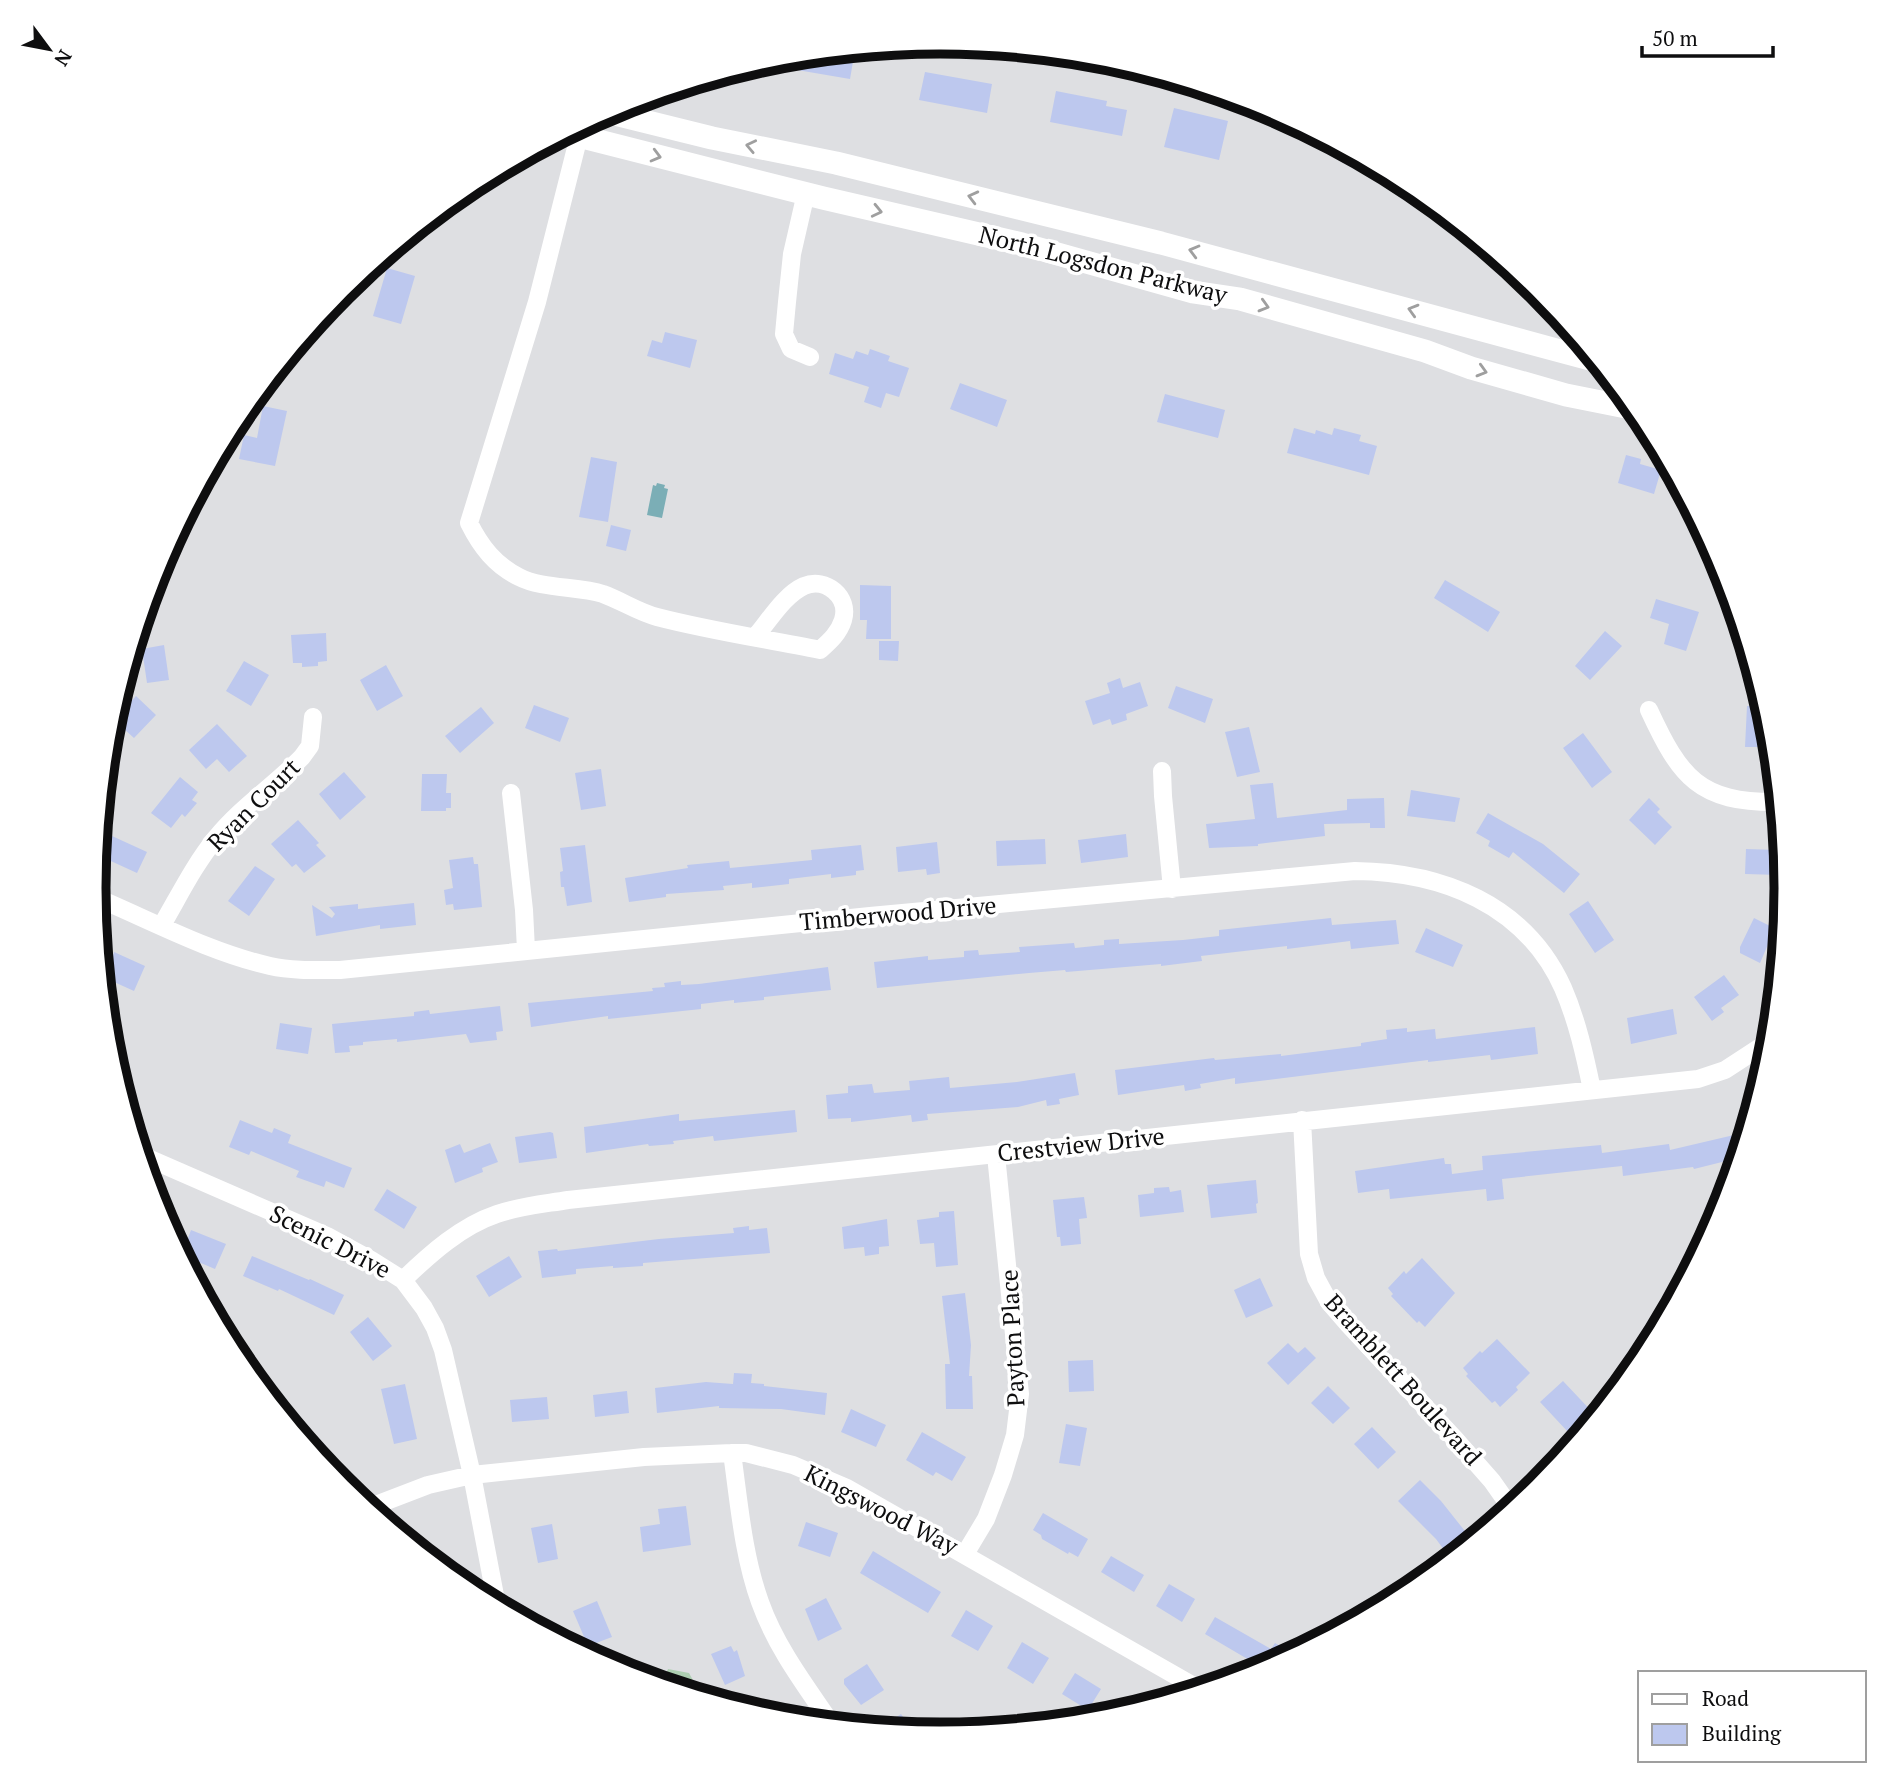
<svg xmlns="http://www.w3.org/2000/svg" width="1880" height="1776" font-family="'PT Serif',serif">
<style>
.green{fill:#aecfb2}
.water{fill:#7baeb6}
.building{fill:#bdc8ee}
.lines{fill:none;stroke-linecap:round;stroke-linejoin:round}
.minor{stroke:#fff;stroke-width:18}
.major{stroke:#fff;stroke-width:23}
.oneway{stroke:#9f9f9f}
.labels{text-anchor:middle;stroke-width:7;stroke-linejoin:round;paint-order:stroke}
.street-label{font-size:24px;fill:#0e0e0f;stroke:#fff}
.rim{fill:none;stroke:#0e0e0f;stroke-width:9}
</style>
<rect width="100%" height="100%" fill="#dedfe2"/>
<!-- green -->
<path class="green" d="M 668,1669 L 689,1673 L 701,1695 L 662,1684 Z"/>
<!-- water -->
<path class="water" d="M 657,483 L 665,485 L 664,488 L 668,489 L 662,518 L 647,515 L 653,485 L 656,486 Z"/>
<!-- building -->
<path class="building" d="M 855,50 L 850,79 L 762,64 L 775,58 Z
M 925,72 L 992,84 L 987,113 L 919,100 Z
M 1056,91 L 1107,101 L 1106,106 L 1127,110 L 1122,136 L 1050,122 Z
M 1174,108 L 1228,121 L 1219,160 L 1164,147 Z
M 387,268 L 415,276 L 401,324 L 373,316 Z
M 665,332 L 697,340 L 690,368 L 647,356 L 652,340 L 662,343 Z
M 870,349 L 890,356 L 888,361 L 909,368 L 899,397 L 886,393 L 881,408 L 864,402 L 869,387 L 829,374 L 835,353 L 853,359 L 856,351 L 868,355 Z
M 960,383 L 1007,400 L 997,427 L 950,409 Z
M 1165,394 L 1225,410 L 1218,438 L 1157,422 Z
M 263,406 L 287,411 L 275,466 L 239,459 L 244,435 L 257,438 Z
M 1294,428 L 1315,434 L 1316,430 L 1332,435 L 1334,428 L 1361,435 L 1359,441 L 1377,446 L 1369,475 L 1287,453 Z
M 1626,455 L 1641,459 L 1640,464 L 1661,470 L 1654,494 L 1618,483 Z
M 591,457 L 617,462 L 608,522 L 579,517 Z
M 611,525 L 631,530 L 626,551 L 606,546 Z
M 1445,580 L 1500,612 L 1488,632 L 1434,598 Z
M 860,585 L 891,586 L 891,639 L 866,639 L 867,620 L 860,620 Z
M 1656,599 L 1699,612 L 1686,651 L 1664,644 L 1669,624 L 1650,618 Z
M 1605,631 L 1622,646 L 1590,680 L 1575,666 Z
M 326,633 L 327,661 L 318,662 L 318,666 L 302,667 L 302,663 L 293,663 L 291,635 Z
M 879,641 L 899,641 L 898,661 L 879,660 Z
M 164,645 L 169,680 L 147,683 L 142,649 Z
M 244,661 L 269,675 L 251,706 L 226,691 Z
M 386,665 L 403,696 L 377,711 L 360,680 Z
M 1120,678 L 1123,688 L 1140,682 L 1148,706 L 1126,714 L 1127,720 L 1112,725 L 1110,719 L 1093,725 L 1085,701 L 1110,693 L 1107,683 Z
M 1176,686 L 1213,699 L 1205,723 L 1168,708 Z
M 136,696 L 156,715 L 134,738 L 114,720 Z
M 534,705 L 569,718 L 560,742 L 525,728 Z
M 1747,706 L 1761,706 L 1761,714 L 1767,714 L 1770,723 L 1770,747 L 1745,747 Z
M 481,707 L 494,723 L 460,753 L 445,736 Z
M 217,724 L 247,756 L 229,772 L 217,759 L 206,769 L 189,750 Z
M 1249,727 L 1260,772 L 1237,777 L 1225,732 Z
M 1583,733 L 1612,772 L 1592,788 L 1563,748 Z
M 601,769 L 606,806 L 581,810 L 575,773 Z
M 344,772 L 366,797 L 340,820 L 319,794 Z
M 422,774 L 447,774 L 446,793 L 451,793 L 451,808 L 446,808 L 446,811 L 421,811 Z
M 180,777 L 198,792 L 192,800 L 197,803 L 185,817 L 182,814 L 171,828 L 151,813 Z
M 1273,783 L 1277,818 L 1347,810 L 1347,799 L 1384,798 L 1385,828 L 1370,828 L 1370,823 L 1324,824 L 1325,836 L 1258,844 L 1258,846 L 1209,848 L 1206,824 L 1255,819 L 1250,785 Z
M 1411,790 L 1460,798 L 1455,822 L 1407,816 Z
M 1649,798 L 1660,809 L 1657,812 L 1672,827 L 1655,845 L 1629,820 Z
M 1488,813 L 1543,844 L 1580,874 L 1564,893 L 1513,852 L 1509,858 L 1488,846 L 1490,841 L 1476,833 Z
M 298,820 L 319,843 L 316,845 L 326,856 L 304,873 L 296,864 L 292,867 L 271,844 Z
M 1126,834 L 1128,857 L 1081,863 L 1078,840 Z
M 112,836 L 147,852 L 137,873 L 102,857 Z
M 1045,839 L 1046,864 L 997,866 L 996,841 Z
M 937,842 L 940,873 L 927,875 L 926,869 L 898,872 L 896,847 Z
M 585,845 L 592,902 L 567,906 L 564,887 L 561,887 L 560,872 L 563,871 L 560,848 Z
M 861,845 L 864,870 L 856,871 L 856,875 L 831,878 L 831,874 L 789,879 L 789,884 L 752,888 L 752,883 L 723,886 L 724,890 L 666,894 L 666,897 L 629,902 L 625,878 L 688,868 L 687,865 L 729,861 L 730,868 L 812,860 L 811,850 Z
M 1746,849 L 1778,850 L 1778,861 L 1783,861 L 1785,875 L 1745,874 Z
M 473,857 L 474,864 L 478,864 L 482,907 L 454,910 L 453,904 L 446,905 L 444,890 L 453,888 L 449,860 Z
M 255,866 L 275,879 L 249,916 L 228,901 Z
M 1588,901 L 1614,940 L 1595,953 L 1569,914 Z
M 414,903 L 416,925 L 380,929 L 380,925 L 316,936 L 312,905 L 332,918 L 335,914 L 329,907 L 358,904 L 358,909 Z
M 1331,918 L 1332,925 L 1396,920 L 1399,944 L 1351,949 L 1350,941 L 1287,949 L 1287,946 L 1201,956 L 1202,961 L 1161,966 L 1161,964 L 1066,972 L 1065,970 L 1029,973 L 877,988 L 874,962 L 928,956 L 928,960 L 964,957 L 964,951 L 978,950 L 979,955 L 1020,952 L 1019,947 L 1074,943 L 1075,948 L 1104,945 L 1104,940 L 1119,939 L 1119,944 L 1183,940 L 1219,936 L 1219,930 Z
M 1754,918 L 1780,931 L 1774,945 L 1769,942 L 1760,963 L 1740,953 L 1740,947 Z
M 1426,928 L 1463,945 L 1453,967 L 1415,952 Z
M 100,950 L 113,956 L 114,952 L 145,966 L 134,991 L 103,977 Z
M 828,967 L 831,990 L 764,997 L 764,1000 L 734,1003 L 734,1000 L 701,1004 L 701,1009 L 608,1019 L 608,1016 L 531,1027 L 528,1003 L 653,991 L 652,988 L 665,987 L 664,983 L 681,981 L 681,985 L 699,984 Z
M 1724,975 L 1739,995 L 1721,1008 L 1724,1012 L 1712,1021 L 1694,997 Z
M 500,1006 L 503,1031 L 496,1032 L 497,1040 L 470,1043 L 466,1034 L 397,1042 L 397,1039 L 363,1042 L 363,1045 L 349,1046 L 350,1052 L 335,1053 L 332,1024 L 414,1016 L 414,1012 L 429,1010 L 430,1014 Z
M 1673,1009 L 1677,1034 L 1631,1044 L 1627,1018 Z
M 280,1023 L 312,1028 L 308,1054 L 276,1049 Z
M 1535,1027 L 1538,1054 L 1491,1060 L 1490,1055 L 1428,1062 L 1428,1060 L 1235,1084 L 1235,1078 L 1200,1084 L 1201,1088 L 1185,1091 L 1184,1085 L 1118,1095 L 1115,1070 L 1214,1058 L 1215,1060 L 1281,1054 L 1281,1056 L 1361,1046 L 1361,1043 L 1387,1039 L 1386,1030 L 1407,1028 L 1407,1032 L 1435,1029 L 1436,1039 Z
M 1075,1073 L 1079,1095 L 1059,1099 L 1060,1104 L 1047,1106 L 1046,1100 L 1018,1107 L 927,1114 L 928,1120 L 912,1122 L 911,1115 L 851,1122 L 851,1118 L 828,1119 L 826,1095 L 848,1093 L 848,1086 L 872,1084 L 874,1093 L 910,1090 L 909,1081 L 949,1077 L 950,1088 L 1017,1082 Z
M 795,1110 L 797,1132 L 714,1141 L 713,1136 L 673,1141 L 674,1144 L 649,1146 L 648,1144 L 586,1153 L 584,1127 L 679,1114 L 679,1121 Z
M 240,1120 L 272,1133 L 274,1128 L 291,1135 L 288,1143 L 352,1168 L 344,1188 L 326,1181 L 324,1187 L 296,1177 L 299,1171 L 251,1151 L 249,1155 L 229,1147 Z
M 550,1132 L 553,1133 L 557,1158 L 519,1163 L 515,1137 Z
M 1734,1135 L 1738,1158 L 1694,1169 L 1693,1167 L 1623,1176 L 1622,1166 L 1502,1179 L 1504,1199 L 1487,1201 L 1486,1189 L 1390,1199 L 1389,1189 L 1358,1193 L 1355,1171 L 1444,1158 L 1445,1164 L 1451,1164 L 1452,1174 L 1483,1170 L 1482,1156 L 1601,1145 L 1602,1153 L 1669,1144 L 1670,1150 Z
M 490,1143 L 498,1162 L 482,1168 L 483,1172 L 455,1183 L 445,1150 L 460,1144 L 464,1153 Z
M 1256,1180 L 1258,1203 L 1256,1204 L 1257,1213 L 1211,1218 L 1207,1185 Z
M 1169,1187 L 1170,1192 L 1181,1190 L 1184,1212 L 1140,1217 L 1138,1195 L 1154,1193 L 1154,1188 Z
M 387,1189 L 417,1207 L 404,1229 L 374,1210 Z
M 1084,1197 L 1087,1218 L 1079,1219 L 1081,1244 L 1061,1246 L 1060,1237 L 1057,1237 L 1053,1200 Z
M 954,1211 L 958,1265 L 936,1267 L 934,1243 L 920,1244 L 917,1220 L 939,1217 L 939,1212 Z
M 887,1219 L 889,1246 L 879,1247 L 879,1254 L 865,1256 L 864,1247 L 844,1249 L 842,1227 Z
M 749,1226 L 749,1230 L 767,1228 L 770,1253 L 643,1263 L 643,1266 L 613,1268 L 613,1266 L 576,1269 L 576,1274 L 542,1278 L 538,1251 L 557,1249 L 558,1251 L 659,1239 L 734,1233 L 733,1228 Z
M 191,1230 L 226,1244 L 215,1269 L 182,1255 Z
M 252,1256 L 309,1280 L 310,1279 L 344,1295 L 334,1315 L 279,1289 L 278,1291 L 243,1276 Z
M 509,1256 L 522,1277 L 489,1297 L 476,1276 Z
M 1422,1258 L 1455,1293 L 1425,1327 L 1419,1321 L 1417,1323 L 1391,1296 L 1393,1294 L 1388,1288 L 1404,1271 L 1406,1274 Z
M 1260,1278 L 1273,1306 L 1246,1318 L 1234,1290 Z
M 965,1293 L 971,1345 L 969,1376 L 972,1376 L 973,1409 L 946,1409 L 945,1364 L 950,1364 L 942,1296 Z
M 368,1317 L 392,1346 L 373,1361 L 350,1332 Z
M 1497,1339 L 1530,1373 L 1516,1387 L 1518,1390 L 1500,1407 L 1495,1401 L 1492,1403 L 1466,1376 L 1468,1374 L 1463,1368 L 1480,1351 L 1482,1353 Z
M 1288,1343 L 1298,1353 L 1305,1347 L 1316,1358 L 1288,1385 L 1267,1363 Z
M 1093,1360 L 1094,1391 L 1069,1392 L 1068,1361 Z
M 734,1373 L 752,1374 L 751,1383 L 764,1384 L 764,1386 L 827,1393 L 825,1415 L 781,1409 L 719,1408 L 719,1406 L 657,1413 L 655,1388 L 706,1382 L 733,1384 Z
M 1563,1381 L 1596,1416 L 1584,1430 L 1577,1423 L 1568,1432 L 1540,1402 Z
M 405,1384 L 417,1439 L 394,1444 L 381,1389 Z
M 1328,1386 L 1350,1408 L 1333,1424 L 1311,1403 Z
M 627,1391 L 629,1413 L 595,1417 L 593,1395 Z
M 547,1397 L 549,1419 L 512,1422 L 510,1400 Z
M 851,1409 L 886,1425 L 876,1447 L 841,1432 Z
M 1066,1424 L 1087,1428 L 1080,1466 L 1059,1463 Z
M 1372,1427 L 1396,1452 L 1378,1469 L 1354,1444 Z
M 922,1432 L 966,1457 L 952,1481 L 936,1472 L 933,1476 L 906,1460 Z
M 1420,1480 L 1441,1501 L 1472,1540 L 1450,1558 L 1436,1539 L 1398,1501 Z
M 686,1506 L 691,1545 L 643,1552 L 640,1527 L 660,1524 L 658,1509 Z
M 1043,1513 L 1088,1539 L 1078,1557 L 1069,1552 L 1068,1554 L 1042,1539 L 1041,1535 L 1033,1530 Z
M 806,1522 L 838,1533 L 830,1557 L 798,1546 Z
M 552,1524 L 558,1559 L 538,1563 L 531,1528 Z
M 873,1551 L 941,1592 L 928,1613 L 860,1573 Z
M 1111,1556 L 1144,1575 L 1134,1592 L 1101,1572 Z
M 1169,1584 L 1195,1599 L 1182,1622 L 1156,1606 Z
M 826,1598 L 842,1629 L 818,1641 L 805,1609 Z
M 597,1601 L 612,1637 L 588,1646 L 573,1611 Z
M 966,1610 L 993,1626 L 978,1651 L 951,1636 Z
M 1215,1617 L 1271,1649 L 1275,1643 L 1294,1654 L 1258,1671 L 1261,1667 L 1205,1634 Z
M 1022,1642 L 1049,1658 L 1033,1684 L 1007,1668 Z
M 731,1646 L 734,1652 L 737,1650 L 745,1676 L 725,1685 L 711,1654 Z
M 867,1664 L 884,1690 L 861,1705 L 844,1684 L 844,1679 Z
M 1075,1673 L 1101,1689 L 1088,1710 L 1062,1694 Z
M 901,1714 L 913,1731 L 880,1728 Z"/>
<g class="lines">
<!-- minor -->
<path class="minor" d="M 579,136 L 537,302 L 469,523 C 481,547 495,565 519,577 C 542,589 578,586 603,594 C 622,601 638,612 657,617 C 711,631 766,639 820,650 C 830,641 839,633 843,620 C 850,597 826,577 804,586 C 784,595 769,621 755,637
M 806,193 L 792,254 L 787,302 L 784,334 L 791,349 L 810,357
M 292,351 L 302,338
M 1649,710 C 1680,777 1699,803 1778,802
M 1162,771 L 1163,796 L 1172,889
M 511,793 L 524,910 L 526,950
M 95,897 C 152,921 209,952 270,966 C 293,971 317,970 340,970 L 870,916 L 1355,871 C 1442,872 1525,904 1563,988 C 1577,1020 1585,1056 1592,1090
M 162,925 C 179,896 194,865 216,838 C 241,807 275,785 302,757 L 310,746 L 313,717
M 1302,1120 L 1309,1254 L 1316,1278 L 1329,1302 L 1348,1324 L 1455,1439 L 1492,1481 L 1511,1508
M 141,1155 L 327,1236 L 371,1260 L 403,1280 L 424,1308 L 435,1328 L 443,1350 L 472,1475 L 497,1606
M 403,1280 C 430,1254 461,1226 497,1214 C 520,1206 544,1204 568,1200 L 1698,1079 L 1725,1070 L 1771,1040
M 732,1453 C 739,1502 743,1555 760,1602 C 776,1647 805,1685 831,1723
M 368,1508 L 428,1485 L 472,1475 L 644,1457 L 732,1453 L 746,1453 L 793,1465 L 847,1488 L 1199,1689
M 965,1554 L 986,1519 L 1003,1475 L 1015,1435 L 1020,1394 L 996,1155"/>
<!-- major -->
<path class="major" d="M 607,112 L 712,138 L 836,163 L 1161,243 L 1597,361
M 567,133 L 823,198 L 1022,244 L 1193,292 L 1240,299 L 1425,351 L 1471,368 L 1566,395 L 1636,409"/>
</g>
<!-- one-way arrows -->
<defs><path id="oneway-chevron" d="M-2-3.5L2.5 0L-2 3.5" fill="none" stroke-width="1.6" stroke-linecap="round" stroke-linejoin="round" transform="scale(1.75)"/></defs>
<g class="oneway">
<use href="#oneway-chevron" transform="translate(751 146) rotate(-168)"/>
<use href="#oneway-chevron" transform="translate(656 156) rotate(15)"/>
<use href="#oneway-chevron" transform="translate(973 197) rotate(-166)"/>
<use href="#oneway-chevron" transform="translate(877 211) rotate(13)"/>
<use href="#oneway-chevron" transform="translate(1194 251) rotate(-165)"/>
<use href="#oneway-chevron" transform="translate(1264 306) rotate(16)"/>
<use href="#oneway-chevron" transform="translate(1413 310) rotate(-164)"/>
<use href="#oneway-chevron" transform="translate(1482 371) rotate(16)"/>
</g>
<g class="labels">
<!-- street labels -->
<g class="street-label">
<text transform="translate(1103 265) rotate(14)" y="8">North Logsdon Parkway</text>
<text transform="translate(254 805) rotate(-45)" y="8">Ryan Court</text>
<text transform="translate(898 914) rotate(-5)" y="8">Timberwood Drive</text>
<text transform="translate(1081 1145) rotate(-6)" y="8">Crestview Drive</text>
<text transform="translate(330 1242) rotate(27)" y="8">Scenic Drive</text>
<text transform="translate(1013 1338) rotate(-93)" y="8">Payton Place</text>
<text transform="translate(1403 1380) rotate(48)" y="8">Bramblett Boulevard</text>
<text transform="translate(881 1510) rotate(27)" y="8">Kingswood Way</text>
</g>
</g>
<!-- crop -->
<path d="M0 0H1880V1776H0ZM106 888a834 834 0 1 1 1668 0a834 834 0 1 1-1668 0Z" fill="#fff" fill-rule="evenodd"/>
<path class="rim" d="M106 888a834 834 0 1 1 1668 0a834 834 0 1 1-1668 0Z"/>
<!-- legend -->
<rect x="1638" y="1671" width="228" height="91" fill="#ffffff" stroke="#9f9f9f" stroke-width="2"/>
<rect x="1652" y="1694" width="35" height="10" fill="#ffffff" stroke="#9f9f9f" stroke-width="2"/>
<text x="1702" y="1706" font-size="21" fill="#0e0e0f">Road</text>
<rect x="1652" y="1724" width="35" height="21" fill="#bdc8ee" stroke="#9f9f9f" stroke-width="2"/>
<text x="1702" y="1741" font-size="21" fill="#0e0e0f">Building</text>
<!-- north arrow -->
<g transform="translate(49 49) rotate(122)" stroke="#ffffff" stroke-width="5" paint-order="stroke">
<path d="M0-5L12 26L0 18L-12 26Z" fill="#0e0e0f"/>
<text y="-10" font-size="19" font-weight="bold" text-anchor="middle" fill="#0e0e0f">N</text>
</g>
<!-- scale -->
<path d="M1642 46v10h131v-10" fill="none" stroke="#0e0e0f" stroke-width="3.5"/>
<text x="1652" y="46" font-size="21" fill="#0e0e0f" stroke="#ffffff" stroke-width="5" paint-order="stroke">50 m</text>
</svg>
